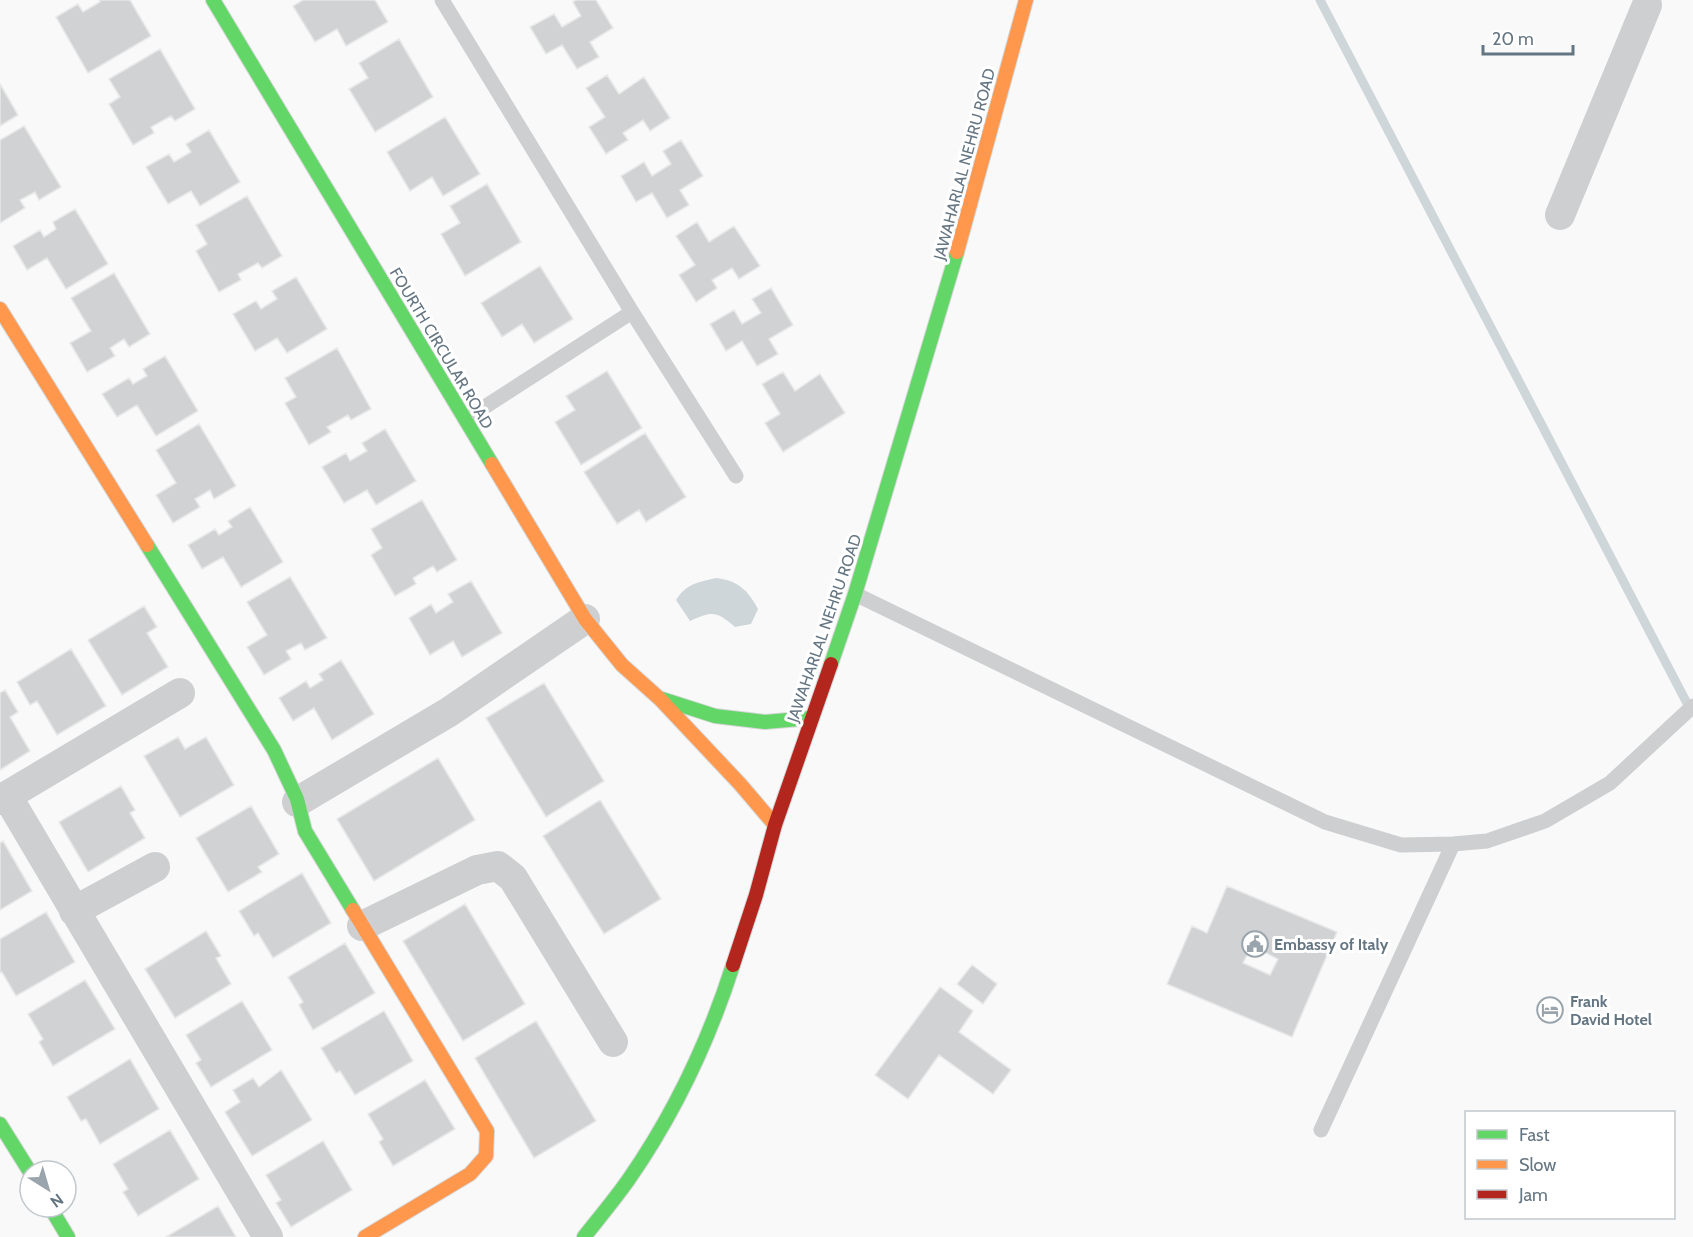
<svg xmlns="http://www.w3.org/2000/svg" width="1693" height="1237" font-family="Cabin,sans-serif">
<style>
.water{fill:#ced6d9}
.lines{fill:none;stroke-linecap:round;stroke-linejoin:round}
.stream{stroke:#ced6d9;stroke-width:9}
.building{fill:#d0d2d3;stroke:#e8e8e8;stroke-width:1.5;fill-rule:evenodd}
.fast-casing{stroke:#d5d6d7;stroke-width:16}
.slow-casing{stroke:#d5d6d7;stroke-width:16}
.jam-casing{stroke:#d5d6d7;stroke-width:16}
.lane{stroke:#cecfd0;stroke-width:15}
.street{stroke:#cecfd0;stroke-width:30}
.fast{stroke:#63d668;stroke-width:14}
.slow{stroke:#ff974d;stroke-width:14}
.jam{stroke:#b3261e;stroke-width:14}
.labels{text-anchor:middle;stroke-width:6;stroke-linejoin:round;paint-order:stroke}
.street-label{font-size:16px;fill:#657683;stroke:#fff}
.poi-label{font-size:16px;font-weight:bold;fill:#657683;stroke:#fff;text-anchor:start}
</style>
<rect width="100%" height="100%" fill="#f9f9f9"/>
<!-- water -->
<path class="water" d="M 716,578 C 737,580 748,590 758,609 L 751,624 L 735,627 C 716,611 713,611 690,621 L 676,600 C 686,584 698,582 716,578 Z"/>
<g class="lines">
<!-- stream -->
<path class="stream" d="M 1320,0 L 1691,711"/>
</g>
<!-- building -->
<path class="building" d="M 99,0 L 130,0 L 151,36 L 88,73 L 56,17 L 78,4 L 83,12 L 100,2 Z
M 303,0 L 375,0 L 388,22 L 346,46 L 337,29 L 315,42 L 293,6 Z
M 576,0 L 596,0 L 613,28 L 590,42 L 599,57 L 577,69 L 562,45 L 546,54 L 530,27 L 554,14 L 562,27 L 581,16 L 573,2 Z
M 399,39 L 433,97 L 375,132 L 349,89 L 368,78 L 359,63 Z
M 160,49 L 195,109 L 175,121 L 171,116 L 151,127 L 154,133 L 133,145 L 109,104 L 120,97 L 109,79 Z
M 607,75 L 619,94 L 644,77 L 670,118 L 650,131 L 643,120 L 623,133 L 628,140 L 606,154 L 589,127 L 605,117 L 586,88 Z
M 0,84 L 18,115 L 0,126 Z
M 445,117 L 480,174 L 443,196 L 432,177 L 410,191 L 387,152 Z
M 24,126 L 61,187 L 39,200 L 35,192 L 20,200 L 25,208 L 0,223 L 0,140 Z
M 209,130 L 240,182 L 200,206 L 191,191 L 168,204 L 146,167 L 169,154 L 174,162 L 191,152 L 186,144 Z
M 681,140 L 703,176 L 680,190 L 689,205 L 667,218 L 652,193 L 636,202 L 621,176 L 644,162 L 652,176 L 671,164 L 663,151 Z
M 487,184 L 521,242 L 465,276 L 441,234 L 460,223 L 450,206 Z
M 247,196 L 282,256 L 262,268 L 258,263 L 238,274 L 241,280 L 219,292 L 196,251 L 207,244 L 196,225 Z
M 75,209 L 108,264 L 66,289 L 47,258 L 27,270 L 13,246 L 40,230 L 44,237 L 56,229 L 53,222 Z
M 697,222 L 709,242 L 734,226 L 760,266 L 739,279 L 732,268 L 712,280 L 717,288 L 696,302 L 679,275 L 695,265 L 676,236 Z
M 540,266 L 573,319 L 534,343 L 522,324 L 502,337 L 481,303 Z
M 114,273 L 150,334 L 129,347 L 124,339 L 110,348 L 115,356 L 87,372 L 70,343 L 91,331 L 71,298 Z
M 296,277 L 327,329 L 287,353 L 277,338 L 255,351 L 233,314 L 256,301 L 261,309 L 277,299 L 272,291 Z
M 771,288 L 793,325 L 769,339 L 778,354 L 757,366 L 742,341 L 726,351 L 710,324 L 734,310 L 742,324 L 761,313 L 752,299 Z
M 337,348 L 371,409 L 351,420 L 348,415 L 327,427 L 331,432 L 309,445 L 285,403 L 296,397 L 285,378 Z
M 165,356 L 198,411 L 156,436 L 137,405 L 117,417 L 102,394 L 129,378 L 133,384 L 147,376 L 143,369 Z
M 607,371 L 642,428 L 581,465 L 555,422 L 575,410 L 566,396 Z
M 783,372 L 795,391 L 820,374 L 845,413 L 783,452 L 765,423 L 780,414 L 762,384 Z
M 199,424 L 236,486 L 214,499 L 210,490 L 195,499 L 200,507 L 173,523 L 156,495 L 176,483 L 156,450 Z
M 385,429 L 416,481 L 376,505 L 367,490 L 344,503 L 322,467 L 346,453 L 350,461 L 367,451 L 362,443 Z
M 645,433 L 686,497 L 646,522 L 639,510 L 617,524 L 584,472 Z
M 422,500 L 457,560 L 437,572 L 433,566 L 413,578 L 416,584 L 395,596 L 371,555 L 382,548 L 371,529 Z
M 250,507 L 283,562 L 241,587 L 223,557 L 202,569 L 188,545 L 215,529 L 219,535 L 232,527 L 228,521 Z
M 290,577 L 327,638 L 305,650 L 301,643 L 286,651 L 291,659 L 264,675 L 247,647 L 267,635 L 247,602 Z
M 471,581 L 502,633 L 462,657 L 453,641 L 430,655 L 409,618 L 431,604 L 436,613 L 453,602 L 448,594 Z
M 144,606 L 157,627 L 147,633 L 168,667 L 122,695 L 88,640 Z
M 71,649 L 106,706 L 57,735 L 37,701 L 30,705 L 17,682 Z
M 341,660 L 374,714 L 332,740 L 314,708 L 293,721 L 279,698 L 306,681 L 310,688 L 323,680 L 319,674 Z
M 544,683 L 604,781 L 546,817 L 486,718 Z
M 5,690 L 18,712 L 10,717 L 30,751 L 0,770 L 0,693 Z
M 178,737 L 185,749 L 206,737 L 234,785 L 180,817 L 144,756 Z
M 438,758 L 475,820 L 374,881 L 337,819 Z
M 121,786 L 135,810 L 130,813 L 145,838 L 88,872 L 59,822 Z
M 600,800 L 661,899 L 604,934 L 543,836 Z
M 251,806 L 279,854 L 258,867 L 262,872 L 228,892 L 196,838 Z
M 3,841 L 32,891 L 0,910 L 0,843 Z
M 302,873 L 331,923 L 273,958 L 258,933 L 254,936 L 239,911 Z
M 1227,886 L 1337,932 L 1292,1037 L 1167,984 L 1192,926 L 1207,933 ZM 1252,946 L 1278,959 L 1270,975 L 1243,963 Z
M 465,904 L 525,1004 L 463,1041 L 403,941 Z
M 46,912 L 75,962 L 16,996 L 2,972 L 0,973 L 0,939 Z
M 206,931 L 221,956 L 216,958 L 231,984 L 175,1018 L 145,969 Z
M 345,943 L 375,993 L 313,1030 L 299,1005 L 303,1002 L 288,977 Z
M 972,965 L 997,984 L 983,1004 L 957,984 Z
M 85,980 L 115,1029 L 53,1066 L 39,1042 L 43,1039 L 28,1014 Z
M 940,987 L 973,1011 L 959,1032 L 1011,1070 L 993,1094 L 939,1055 L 908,1099 L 875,1075 Z
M 242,1001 L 272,1050 L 211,1087 L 196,1063 L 201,1060 L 186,1035 Z
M 384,1011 L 413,1061 L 355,1095 L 340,1071 L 336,1073 L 321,1048 Z
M 536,1021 L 596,1121 L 534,1158 L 475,1058 Z
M 130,1059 L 159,1109 L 100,1144 L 86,1119 L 81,1121 L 67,1097 Z
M 281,1070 L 312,1120 L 252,1156 L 225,1112 L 240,1102 L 233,1090 L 253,1078 L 259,1087 Z
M 425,1080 L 455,1129 L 393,1166 L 379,1142 L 383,1139 L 368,1114 Z
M 170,1130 L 199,1179 L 138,1216 L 123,1192 L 128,1189 L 113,1164 Z
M 323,1141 L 352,1190 L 291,1227 L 276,1203 L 281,1200 L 266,1175 Z
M 218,1206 L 236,1237 L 166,1237 Z"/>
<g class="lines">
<!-- fast casing -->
<g class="fast-casing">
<path id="fast" d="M 213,0 L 492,464
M 147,545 L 274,750 L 297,799 L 305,831 L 353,910
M 831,664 L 855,594 L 957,252
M 662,699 L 715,716 L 765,722 L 811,718
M 0,1124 L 30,1172
M 50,1207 L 68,1237
M 584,1237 C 599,1218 615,1199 629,1179 C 674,1114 709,1040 733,965"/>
</g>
<!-- slow casing -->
<g class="slow-casing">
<path id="slow" d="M 957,252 L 1026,0
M 0,309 L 147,545
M 492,464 L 585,619 L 622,665 L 660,699 L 740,784 L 775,825
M 353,910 L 487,1131 L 486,1156 L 470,1174 L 365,1237"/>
</g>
<!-- jam casing -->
<g class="jam-casing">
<path id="jam" d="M 733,965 L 756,895 L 775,825 L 831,664"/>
</g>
<!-- lane -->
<path class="lane" d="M 442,0 L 632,312 L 736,476
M 466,419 L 632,312
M 855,594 L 1325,822 L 1401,845 L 1453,844 L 1487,841 L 1545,821 L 1610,783 L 1693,706
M 1321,1130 L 1453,844"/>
<!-- street -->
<path class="street" d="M 1560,215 L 1647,5
M 7,796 L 268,1237
M 0,800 L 180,693
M 297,802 L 449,712 L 585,619
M 74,911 L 155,867
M 362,926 L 477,870 L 498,866 L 513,878 L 613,1042"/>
<!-- fast -->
<use href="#fast" class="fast"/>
<!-- slow -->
<use href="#slow" class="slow"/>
<!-- jam -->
<use href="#jam" class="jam"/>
</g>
<!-- icons -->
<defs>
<g id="civic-ring" transform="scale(1.35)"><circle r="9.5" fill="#fff" stroke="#99a4ac" stroke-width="1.5"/><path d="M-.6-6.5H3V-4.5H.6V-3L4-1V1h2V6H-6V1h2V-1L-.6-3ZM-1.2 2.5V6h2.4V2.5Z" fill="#99a4ac"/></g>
<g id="hotel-ring" transform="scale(1.35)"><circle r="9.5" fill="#fff" stroke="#99a4ac" stroke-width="1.5"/><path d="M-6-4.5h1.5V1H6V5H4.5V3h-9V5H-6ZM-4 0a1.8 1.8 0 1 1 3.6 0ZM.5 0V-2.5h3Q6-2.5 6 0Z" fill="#99a4ac"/></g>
</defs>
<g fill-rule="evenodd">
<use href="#civic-ring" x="1255" y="944"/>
<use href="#hotel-ring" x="1550" y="1010"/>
</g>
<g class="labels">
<!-- street labels -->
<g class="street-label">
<text transform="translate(964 164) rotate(-75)" y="6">JAWAHARLAL NEHRU ROAD</text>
<text transform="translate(442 348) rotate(59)" y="6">FOURTH CIRCULAR ROAD</text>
<text transform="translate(824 628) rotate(-71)" y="6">JAWAHARLAL NEHRU ROAD</text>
</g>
<!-- poi labels -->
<g class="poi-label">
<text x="1274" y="950">Embassy of Italy</text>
<text x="1570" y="1007">Frank<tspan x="1570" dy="18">David Hotel</tspan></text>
</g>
</g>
<!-- legend -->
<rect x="1465" y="1111" width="210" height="108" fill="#ffffff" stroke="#c1c8cd" stroke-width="1.5"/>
<rect x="1477" y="1130" width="30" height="9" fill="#63d668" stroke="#c1c8cd" stroke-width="1.5"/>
<text x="1519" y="1141" font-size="18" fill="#657683">Fast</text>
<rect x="1477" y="1160" width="30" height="9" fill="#ff974d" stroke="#c1c8cd" stroke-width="1.5"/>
<text x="1519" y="1171" font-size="18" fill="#657683">Slow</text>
<rect x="1477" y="1190" width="30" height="9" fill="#b3261e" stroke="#c1c8cd" stroke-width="1.5"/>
<text x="1519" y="1201" font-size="18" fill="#657683">Jam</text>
<!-- north arrow -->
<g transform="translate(48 1189) rotate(143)"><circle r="28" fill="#ffffff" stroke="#c1c8cd" stroke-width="1.5"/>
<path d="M0-4.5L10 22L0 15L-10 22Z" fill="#99a4ac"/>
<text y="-9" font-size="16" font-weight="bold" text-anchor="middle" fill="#657683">N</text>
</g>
<!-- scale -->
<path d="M1483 45v9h90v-9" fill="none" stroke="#657683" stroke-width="3"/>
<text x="1492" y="45" font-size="18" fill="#657683" stroke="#ffffff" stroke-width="4.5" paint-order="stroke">20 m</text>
</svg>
